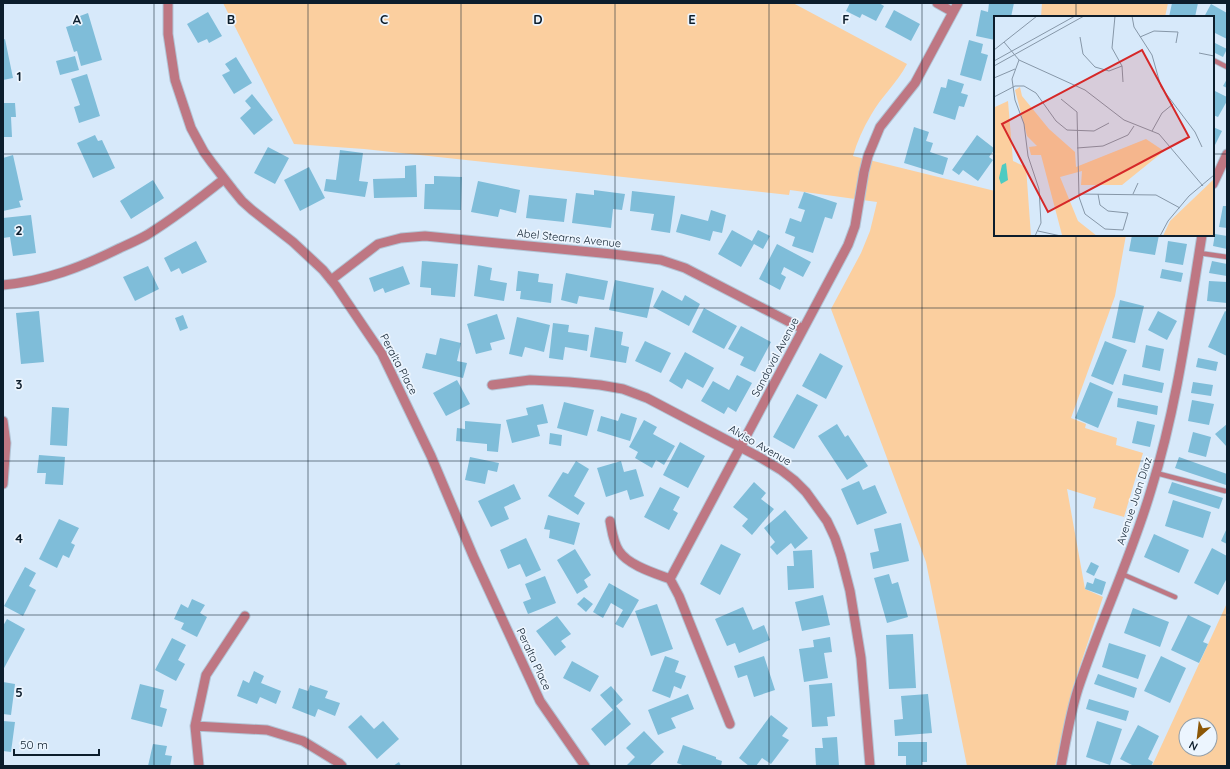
<svg xmlns="http://www.w3.org/2000/svg" width="1230" height="769" font-family="Quicksand,sans-serif">
<style>
.green{fill:#fbcf9f;fill-rule:evenodd}
.building{fill:#7fbdd9}
.lines{fill:none;stroke-linecap:round;stroke-linejoin:round}
.lane-casing{stroke:#b2c4d5;stroke-width:6}
.street-casing{stroke:#b2c4d5;stroke-width:11}
.lane{stroke:#be7783;stroke-width:4.5}
.street{stroke:#be7783;stroke-width:9}
.grid{fill:none;stroke:#0c1d2c;stroke-width:1;stroke-opacity:0.55}
.labels{text-anchor:middle;stroke-width:3.5;stroke-linejoin:round;paint-order:stroke}
.street-label{font-size:11px;fill:#0c1d2c;stroke:#ecf5fe}
.inset-road{fill:none;stroke:#8697a8;stroke-width:1}
.view{fill:#d62828;fill-opacity:0.15;stroke:#d62828;stroke-width:2}
.inset-edge{fill:none;stroke:#0c1d2c;stroke-width:2}
.grid-label{font-size:13px;text-anchor:middle;font-weight:bold;fill:#0c1d2c;stroke:#ecf5fe;stroke-width:3.5;stroke-linejoin:round;paint-order:stroke}
</style>
<rect width="100%" height="100%" fill="#d7e9fa"/>
<!-- green -->
<path class="green" d="M 223,3 L 793,3 L 907,64 C 897,83 881,97 871,115 C 863,128 857,142 853,156 L 995,191 L 995,235 L 1126,235 L 1115,296 L 1071,418 L 1086,424 L 1085,428 L 1117,438 L 1116,445 L 1143,453 L 1124,517 L 1093,508 L 1096,498 L 1067,489 L 1085,589 L 1103,597 L 1072,690 L 1055,766 L 967,766 L 926,562 L 831,309 L 861,253 L 870,231 L 877,202 L 790,190 L 789,195 L 364,149 L 294,144 Z
M 1042,3 L 1168,3 L 1165,17 L 1041,17 Z
M 1227,603 L 1227,766 L 1152,766 ZM 1186,725 L 1210,725 L 1210,749 L 1186,749 Z"/>
<!-- building -->
<path class="building" d="M 850,3 L 879,3 L 884,6 L 876,21 L 862,14 L 860,18 L 846,11 Z
M 989,3 L 1014,3 L 1011,17 L 995,17 L 995,40 L 976,36 L 981,10 L 988,12 Z
M 1172,3 L 1198,3 L 1195,17 L 1169,17 Z
M 1211,4 L 1227,13 L 1227,39 L 1213,32 L 1213,17 L 1204,17 Z
M 894,10 L 920,24 L 911,41 L 885,27 Z
M 208,12 L 222,36 L 209,43 L 207,39 L 198,43 L 187,24 Z
M 88,13 L 102,60 L 81,66 L 77,51 L 74,52 L 66,27 L 82,22 L 80,16 Z
M 5,39 L 13,78 L 3,80 L 3,40 Z
M 969,40 L 983,44 L 981,53 L 988,55 L 981,81 L 960,75 Z
M 1213,42 L 1227,49 L 1223,57 L 1213,52 Z
M 75,56 L 79,70 L 60,75 L 56,61 Z
M 236,57 L 252,83 L 234,94 L 222,75 L 230,71 L 225,64 Z
M 87,74 L 100,116 L 79,123 L 74,107 L 80,105 L 71,79 Z
M 948,79 L 964,84 L 961,93 L 968,95 L 964,107 L 959,106 L 955,120 L 933,113 L 941,87 L 946,88 Z
M 1227,79 L 1227,88 L 1223,86 Z
M 1213,90 L 1227,97 L 1227,101 L 1218,117 L 1213,115 Z
M 252,94 L 273,120 L 254,135 L 240,118 L 251,108 L 245,101 Z
M 3,103 L 15,103 L 16,117 L 11,117 L 12,137 L 3,137 Z
M 914,127 L 929,132 L 926,141 L 933,143 L 930,152 L 948,158 L 943,175 L 904,163 Z
M 1213,127 L 1222,131 L 1213,149 Z
M 95,135 L 98,141 L 102,140 L 115,168 L 93,178 L 77,143 Z
M 977,135 L 995,149 L 989,157 L 993,160 L 978,181 L 963,170 L 959,175 L 952,170 Z
M 268,147 L 289,158 L 275,184 L 254,173 Z
M 340,150 L 363,153 L 359,181 L 368,182 L 365,197 L 324,191 L 326,179 L 336,180 Z
M 13,155 L 23,200 L 19,201 L 21,207 L 3,211 L 3,158 Z
M 416,165 L 417,197 L 374,198 L 373,179 L 405,178 L 405,166 Z
M 309,167 L 325,198 L 300,211 L 284,180 Z
M 434,176 L 462,177 L 461,210 L 424,209 L 425,184 L 434,184 Z
M 153,180 L 164,198 L 131,219 L 120,201 Z
M 478,181 L 520,190 L 516,213 L 500,209 L 498,217 L 471,212 Z
M 594,190 L 625,194 L 622,210 L 613,209 L 611,228 L 572,223 L 576,193 L 594,195 Z
M 632,191 L 675,196 L 670,233 L 651,230 L 654,214 L 630,211 Z
M 804,192 L 837,203 L 832,219 L 825,217 L 813,253 L 792,246 L 795,237 L 785,233 L 790,218 L 801,222 L 805,210 L 798,208 Z
M 529,195 L 567,199 L 564,222 L 526,218 Z
M 1223,206 L 1227,206 L 1227,228 L 1219,227 Z
M 711,210 L 726,215 L 722,233 L 713,231 L 710,241 L 676,232 L 681,214 L 708,221 Z
M 31,215 L 36,253 L 13,256 L 10,237 L 3,238 L 3,218 Z
M 732,230 L 752,241 L 758,230 L 770,236 L 763,249 L 754,244 L 741,267 L 718,254 Z
M 1215,234 L 1227,236 L 1227,249 L 1213,246 Z
M 1132,235 L 1159,235 L 1155,255 L 1129,251 Z
M 196,241 L 207,262 L 182,274 L 179,268 L 171,272 L 164,258 Z
M 1168,241 L 1187,244 L 1183,265 L 1165,262 Z
M 777,244 L 811,262 L 803,277 L 784,267 L 781,274 L 786,277 L 780,290 L 759,279 Z
M 422,261 L 458,264 L 455,297 L 431,295 L 431,288 L 420,287 Z
M 1212,261 L 1227,264 L 1227,276 L 1209,273 Z
M 478,265 L 492,268 L 490,280 L 507,283 L 504,301 L 474,296 Z
M 148,266 L 159,289 L 135,301 L 123,277 Z
M 403,266 L 410,284 L 385,293 L 383,288 L 374,292 L 369,278 Z
M 1162,269 L 1183,273 L 1181,282 L 1160,278 Z
M 518,271 L 539,274 L 538,282 L 553,284 L 551,303 L 520,299 L 521,291 L 516,291 Z
M 566,273 L 608,281 L 604,300 L 579,296 L 577,304 L 561,300 Z
M 615,280 L 654,288 L 647,318 L 609,310 Z
M 1209,281 L 1227,282 L 1227,303 L 1207,301 Z
M 662,290 L 682,301 L 685,295 L 700,304 L 689,326 L 653,307 Z
M 1120,300 L 1144,306 L 1135,343 L 1112,338 Z
M 704,308 L 737,326 L 724,349 L 692,332 Z
M 39,311 L 44,362 L 21,364 L 16,313 Z
M 1158,311 L 1177,321 L 1167,340 L 1148,330 Z
M 1225,311 L 1227,312 L 1227,356 L 1208,347 Z
M 497,314 L 505,339 L 490,343 L 492,350 L 476,354 L 467,324 Z
M 183,315 L 188,328 L 180,331 L 175,318 Z
M 517,317 L 550,325 L 544,352 L 525,347 L 522,357 L 509,354 Z
M 553,323 L 569,325 L 568,332 L 589,335 L 587,351 L 565,347 L 563,360 L 549,358 Z
M 741,326 L 771,342 L 755,372 L 740,365 L 744,357 L 728,349 Z
M 595,327 L 623,332 L 621,345 L 629,347 L 626,363 L 590,357 Z
M 440,338 L 461,343 L 457,361 L 467,363 L 463,378 L 422,368 L 426,353 L 436,355 Z
M 645,341 L 671,353 L 661,373 L 635,361 Z
M 1105,341 L 1127,350 L 1113,385 L 1091,376 Z
M 1146,345 L 1164,349 L 1160,371 L 1142,367 Z
M 685,352 L 714,368 L 703,388 L 687,379 L 682,389 L 669,381 Z
M 820,353 L 843,366 L 826,399 L 802,386 Z
M 1198,358 L 1218,362 L 1216,371 L 1196,367 Z
M 1124,374 L 1164,383 L 1162,393 L 1122,385 Z
M 737,375 L 752,383 L 736,412 L 728,407 L 724,414 L 701,401 L 713,381 L 729,390 Z
M 457,380 L 470,404 L 446,416 L 433,393 Z
M 1090,382 L 1113,392 L 1098,428 L 1075,418 Z
M 1193,382 L 1213,385 L 1211,396 L 1191,393 Z
M 797,394 L 818,405 L 794,449 L 773,437 Z
M 1118,398 L 1158,406 L 1157,415 L 1117,407 Z
M 1192,400 L 1214,404 L 1209,425 L 1188,421 Z
M 564,402 L 594,410 L 587,436 L 557,428 Z
M 543,404 L 548,423 L 537,425 L 540,436 L 512,443 L 506,420 L 528,415 L 526,408 Z
M 52,407 L 69,408 L 67,446 L 50,445 Z
M 621,413 L 637,418 L 630,441 L 597,431 L 601,416 L 618,421 Z
M 644,420 L 657,427 L 653,434 L 675,446 L 664,465 L 656,460 L 652,468 L 635,458 L 638,452 L 629,447 Z
M 465,421 L 501,424 L 498,452 L 487,451 L 487,444 L 456,441 L 457,428 L 465,429 Z
M 1137,421 L 1155,425 L 1150,447 L 1132,443 Z
M 837,424 L 845,437 L 848,435 L 868,466 L 847,480 L 818,436 Z
M 1227,424 L 1227,447 L 1215,434 Z
M 1193,432 L 1211,437 L 1206,457 L 1188,452 Z
M 550,433 L 562,435 L 561,446 L 549,444 Z
M 680,442 L 705,456 L 688,488 L 663,475 Z
M 39,455 L 65,457 L 63,485 L 45,484 L 46,473 L 37,473 Z
M 470,457 L 499,463 L 497,472 L 488,470 L 485,484 L 465,480 Z
M 1179,457 L 1227,474 L 1227,481 L 1226,485 L 1175,468 Z
M 576,461 L 589,469 L 574,496 L 585,503 L 578,515 L 548,496 L 563,472 L 568,474 Z
M 621,461 L 624,472 L 636,469 L 644,496 L 630,500 L 627,490 L 606,497 L 597,468 Z
M 859,481 L 863,490 L 875,485 L 887,513 L 857,525 L 841,489 Z
M 754,482 L 766,493 L 761,499 L 774,509 L 752,535 L 742,526 L 748,519 L 733,507 Z
M 1172,482 L 1223,498 L 1219,509 L 1168,493 Z
M 514,484 L 521,499 L 504,507 L 509,519 L 491,527 L 478,501 Z
M 660,487 L 680,497 L 673,510 L 678,513 L 669,530 L 644,517 Z
M 1173,500 L 1211,512 L 1203,538 L 1165,526 Z
M 785,510 L 808,538 L 795,549 L 791,543 L 777,555 L 770,547 L 775,542 L 764,528 Z
M 548,515 L 580,523 L 574,545 L 549,538 L 550,530 L 544,529 Z
M 59,519 L 79,528 L 71,543 L 75,545 L 69,558 L 63,555 L 57,568 L 39,559 Z
M 901,523 L 909,561 L 873,569 L 870,553 L 879,551 L 874,529 Z
M 1227,528 L 1227,544 L 1221,541 Z
M 1154,534 L 1189,550 L 1179,573 L 1144,557 Z
M 526,538 L 541,570 L 526,577 L 520,564 L 508,569 L 500,550 Z
M 721,544 L 741,554 L 720,595 L 700,584 Z
M 1212,548 L 1227,556 L 1227,578 L 1218,595 L 1194,583 Z
M 575,549 L 591,575 L 584,580 L 588,587 L 577,594 L 557,560 Z
M 812,550 L 814,588 L 788,590 L 787,566 L 794,566 L 793,551 Z
M 1091,562 L 1099,566 L 1094,576 L 1086,572 Z
M 25,567 L 36,573 L 29,586 L 36,590 L 23,616 L 4,606 Z
M 889,574 L 892,584 L 898,582 L 908,617 L 887,623 L 874,578 Z
M 545,576 L 556,603 L 528,614 L 523,602 L 531,599 L 525,584 Z
M 1095,578 L 1106,582 L 1102,595 L 1085,589 L 1087,582 L 1093,584 Z
M 609,583 L 639,600 L 623,628 L 615,624 L 623,610 L 611,603 L 603,618 L 593,612 Z
M 823,595 L 830,625 L 802,631 L 795,602 Z
M 584,597 L 593,604 L 586,612 L 577,604 Z
M 192,599 L 205,605 L 200,613 L 207,617 L 197,637 L 181,629 L 184,623 L 174,619 L 181,604 L 188,608 Z
M 657,604 L 673,649 L 651,656 L 635,611 Z
M 743,607 L 753,630 L 764,625 L 770,640 L 739,653 L 735,643 L 727,646 L 715,619 Z
M 1133,608 L 1169,622 L 1160,647 L 1124,633 Z
M 1188,615 L 1211,626 L 1203,642 L 1208,644 L 1199,663 L 1171,650 Z
M 557,616 L 571,634 L 561,641 L 566,647 L 555,656 L 536,631 Z
M 7,619 L 25,629 L 3,670 L 3,626 Z
M 913,634 L 916,688 L 889,689 L 886,635 Z
M 830,637 L 832,652 L 824,653 L 828,678 L 804,682 L 799,649 L 814,647 L 813,640 Z
M 172,638 L 186,645 L 178,660 L 185,664 L 176,681 L 155,670 Z
M 1109,643 L 1146,655 L 1138,679 L 1102,667 Z
M 665,656 L 679,661 L 675,672 L 686,676 L 681,689 L 674,686 L 670,698 L 652,691 Z
M 764,656 L 775,690 L 754,697 L 747,675 L 738,678 L 734,666 Z
M 1161,656 L 1186,668 L 1170,703 L 1144,691 Z
M 572,661 L 599,676 L 590,692 L 563,678 Z
M 254,671 L 264,676 L 261,683 L 281,691 L 276,704 L 260,697 L 257,704 L 237,696 L 243,680 L 249,683 Z
M 1098,674 L 1137,688 L 1134,698 L 1094,684 Z
M 3,682 L 15,684 L 11,715 L 3,714 Z
M 832,683 L 835,716 L 827,717 L 828,726 L 812,727 L 809,685 Z
M 140,684 L 164,690 L 160,707 L 167,709 L 162,727 L 131,719 Z
M 310,685 L 328,691 L 325,698 L 340,703 L 335,716 L 318,709 L 315,717 L 292,708 L 299,688 L 308,691 Z
M 611,686 L 623,700 L 616,706 L 631,724 L 605,746 L 591,729 L 613,710 L 600,695 Z
M 688,694 L 694,709 L 671,718 L 676,728 L 658,735 L 648,710 Z
M 928,694 L 932,733 L 895,736 L 894,720 L 903,719 L 901,696 Z
M 1089,699 L 1129,711 L 1126,721 L 1086,709 Z
M 361,715 L 374,729 L 383,721 L 399,739 L 377,759 L 348,727 Z
M 771,715 L 788,728 L 782,736 L 789,740 L 771,764 L 762,758 L 756,766 L 749,766 L 739,758 Z
M 3,721 L 15,722 L 11,752 L 3,751 Z
M 1097,721 L 1122,729 L 1110,765 L 1086,757 Z
M 1138,725 L 1159,736 L 1148,759 L 1153,762 L 1151,766 L 1134,766 L 1120,759 Z
M 644,731 L 664,752 L 649,766 L 626,766 L 635,757 L 626,748 Z
M 837,737 L 839,766 L 816,766 L 815,748 L 823,748 L 822,738 Z
M 898,742 L 927,742 L 927,762 L 922,762 L 922,766 L 906,766 L 906,756 L 898,756 Z
M 153,744 L 167,746 L 165,755 L 172,756 L 170,766 L 148,766 Z
M 683,745 L 716,757 L 716,759 L 722,761 L 721,766 L 685,766 L 677,763 Z
M 399,762 L 401,766 L 393,766 Z"/>
<g class="lines">
<!-- lane casing -->
<g class="lane-casing">
<path id="lane" d="M 1213,60 L 1227,67
M 1199,253 L 1227,257
M 1156,473 L 1225,491
M 1122,574 L 1175,597"/>
</g>
<!-- street casing -->
<g class="street-casing">
<path id="street" d="M 168,3 L 168,34 L 175,80 L 191,128 L 204,152 L 212,163 L 233,190 L 242,201 L 252,210 L 293,242 L 323,270 L 336,286 L 382,354 L 431,456 L 474,558 L 540,701 L 585,766
M 937,3 L 953,12
M 1213,184 L 1227,154
M 331,280 L 378,244 L 401,238 L 425,236 L 612,254 L 661,260 L 685,268 L 803,329
M 3,285 C 45,281 82,267 120,248 C 129,244 138,240 147,235 C 174,218 199,199 224,179
M 492,385 L 530,380 L 569,382 L 600,385 L 623,389 L 647,398 L 761,458 L 781,470 L 794,480 L 806,492 L 827,521 L 835,538 L 841,556 L 850,591 L 861,658 L 870,766
M 3,421 L 6,443 L 3,484
M 610,521 C 612,531 613,542 619,551 C 628,565 654,573 670,579
M 730,724 L 679,596 L 670,579 L 848,245 L 855,226 L 864,172 L 868,156 L 880,127 L 915,83 L 958,3
M 195,726 L 267,730 L 303,741 L 339,763 L 342,766
M 199,766 L 195,726 L 206,675 L 245,616
M 1061,766 C 1066,741 1070,714 1078,689 C 1100,622 1131,558 1151,490 C 1177,407 1188,321 1202,235"/>
</g>
<!-- lane -->
<use href="#lane" class="lane"/>
<!-- street -->
<use href="#street" class="street"/>
</g>
<!-- grid -->
<path class="grid" d="M 154,3 L 154,766M 308,3 L 308,766M 461,3 L 461,766M 615,3 L 615,766M 769,3 L 769,766M 922,3 L 922,766M 1076,3 L 1076,17M 3,154 L 995,154M 1213,154 L 1227,154M 1076,235 L 1076,766M 3,308 L 1227,308M 3,461 L 1227,461M 3,615 L 1227,615"/>
<g class="labels">
<!-- street labels -->
<g class="street-label">
<text transform="translate(569 238) rotate(6)" y="4">Abel Stearns Avenue</text>
<text transform="translate(775 357) rotate(-62)" y="4">Sandoval Avenue</text>
<text transform="translate(399 364) rotate(62)" y="4">Peralta Place</text>
<text transform="translate(760 445) rotate(30)" y="4">Alviso Avenue</text>
<text transform="translate(1134 501) rotate(-72)" y="4">Avenue Juan Diaz</text>
<text transform="translate(534 659) rotate(65)" y="4">Peralta Place</text>
</g>
</g>
<!-- overview -->
<g transform="translate(994 16)">
<rect width="220" height="220" fill="#d7e9fa"/>
<path d="M 26,71 L 28,80 L 55,113 L 81,136 L 82,151 L 152,123 L 170,135 L 128,169 L 87,169 L 88,155 L 66,161 L 84,205 L 103,220 L 68,219 L 47,139 L 37,139 L 35,131 L 43,130 L 33,120 L 21,74 ZM 14,85 L 19,145 L 32,151 L 37,220 L 0,220 L 1,91 ZM 220,163 L 220,220 L 169,220 L 176,205 Z" fill="#fbcf9f"/>
<path d="M 12,147 L 14,164 L 7,168 L 5,162 L 8,149 Z" fill="#4dcbc2"/>
<path class="inset-road" d="M 121,0 L 118,32 L 128,50 L 129,66M 138,0 L 140,11 L 158,39 L 167,71 L 201,116 L 208,131M 86,21 L 89,38 L 101,51 L 115,55 L 128,50M 146,21 L 160,15 L 184,16 L 182,27M 10,26 L 25,44 L 91,74 L 130,104 L 165,118 L 209,170M 0,34 L 43,0M 205,37 L 220,40M 25,44 L 18,63 L 21,84 L 30,108 L 34,140 L 45,173 L 47,207 L 41,220M 0,45 L 81,0M 0,50 L 90,0M 0,62 L 21,53M 0,81 L 21,70 L 30,70 L 42,77 L 62,105 L 73,114 L 100,115 L 115,107M 67,83 L 83,96 L 85,181 L 91,198 L 111,213 L 129,214 L 134,197 L 114,195 L 106,189 L 104,178M 158,115 L 168,97 L 179,88M 83,132 L 109,130 L 134,119 L 140,110M 85,178 L 162,179 L 186,192M 139,178 L 144,167M 44,215 L 67,220M 166,220 L 174,205 L 195,180 L 220,159"/>
<path class="view" d="M 148,34 L 195,121 L 54,196 L 8,108 Z"/>
<rect width="220" height="220" class="inset-edge"/>
</g>
<g class="grid-label">
<text x="77" y="24">A</text>
<text x="231" y="24">B</text>
<text x="384" y="24">C</text>
<text x="538" y="24">D</text>
<text x="692" y="24">E</text>
<text x="846" y="24">F</text>
<text x="19" y="81">1</text>
<text x="19" y="235">2</text>
<text x="19" y="389">3</text>
<text x="19" y="543">4</text>
<text x="19" y="697">5</text>
</g>
<!-- border -->
<rect width="1230" height="769" fill="none" stroke="#0c1d2c" stroke-width="8"/>
<!-- north arrow -->
<g transform="translate(1198 737) rotate(208)"><circle r="19" fill="#ecf5fe" stroke="#929faa"/>
<path d="M0-3L7 15L0 10L-7 15Z" fill="#8c5706"/>
<text y="-6" font-size="11" font-weight="bold" text-anchor="middle" fill="#0c1d2c">N</text>
</g>
<!-- scale -->
<path d="M14 749v6h85v-6" fill="none" stroke="#0c1d2c" stroke-width="2"/>
<text x="20" y="749" font-size="12" fill="#0c1d2c" stroke="#ecf5fe" stroke-width="3" paint-order="stroke">50 m</text>
</svg>
